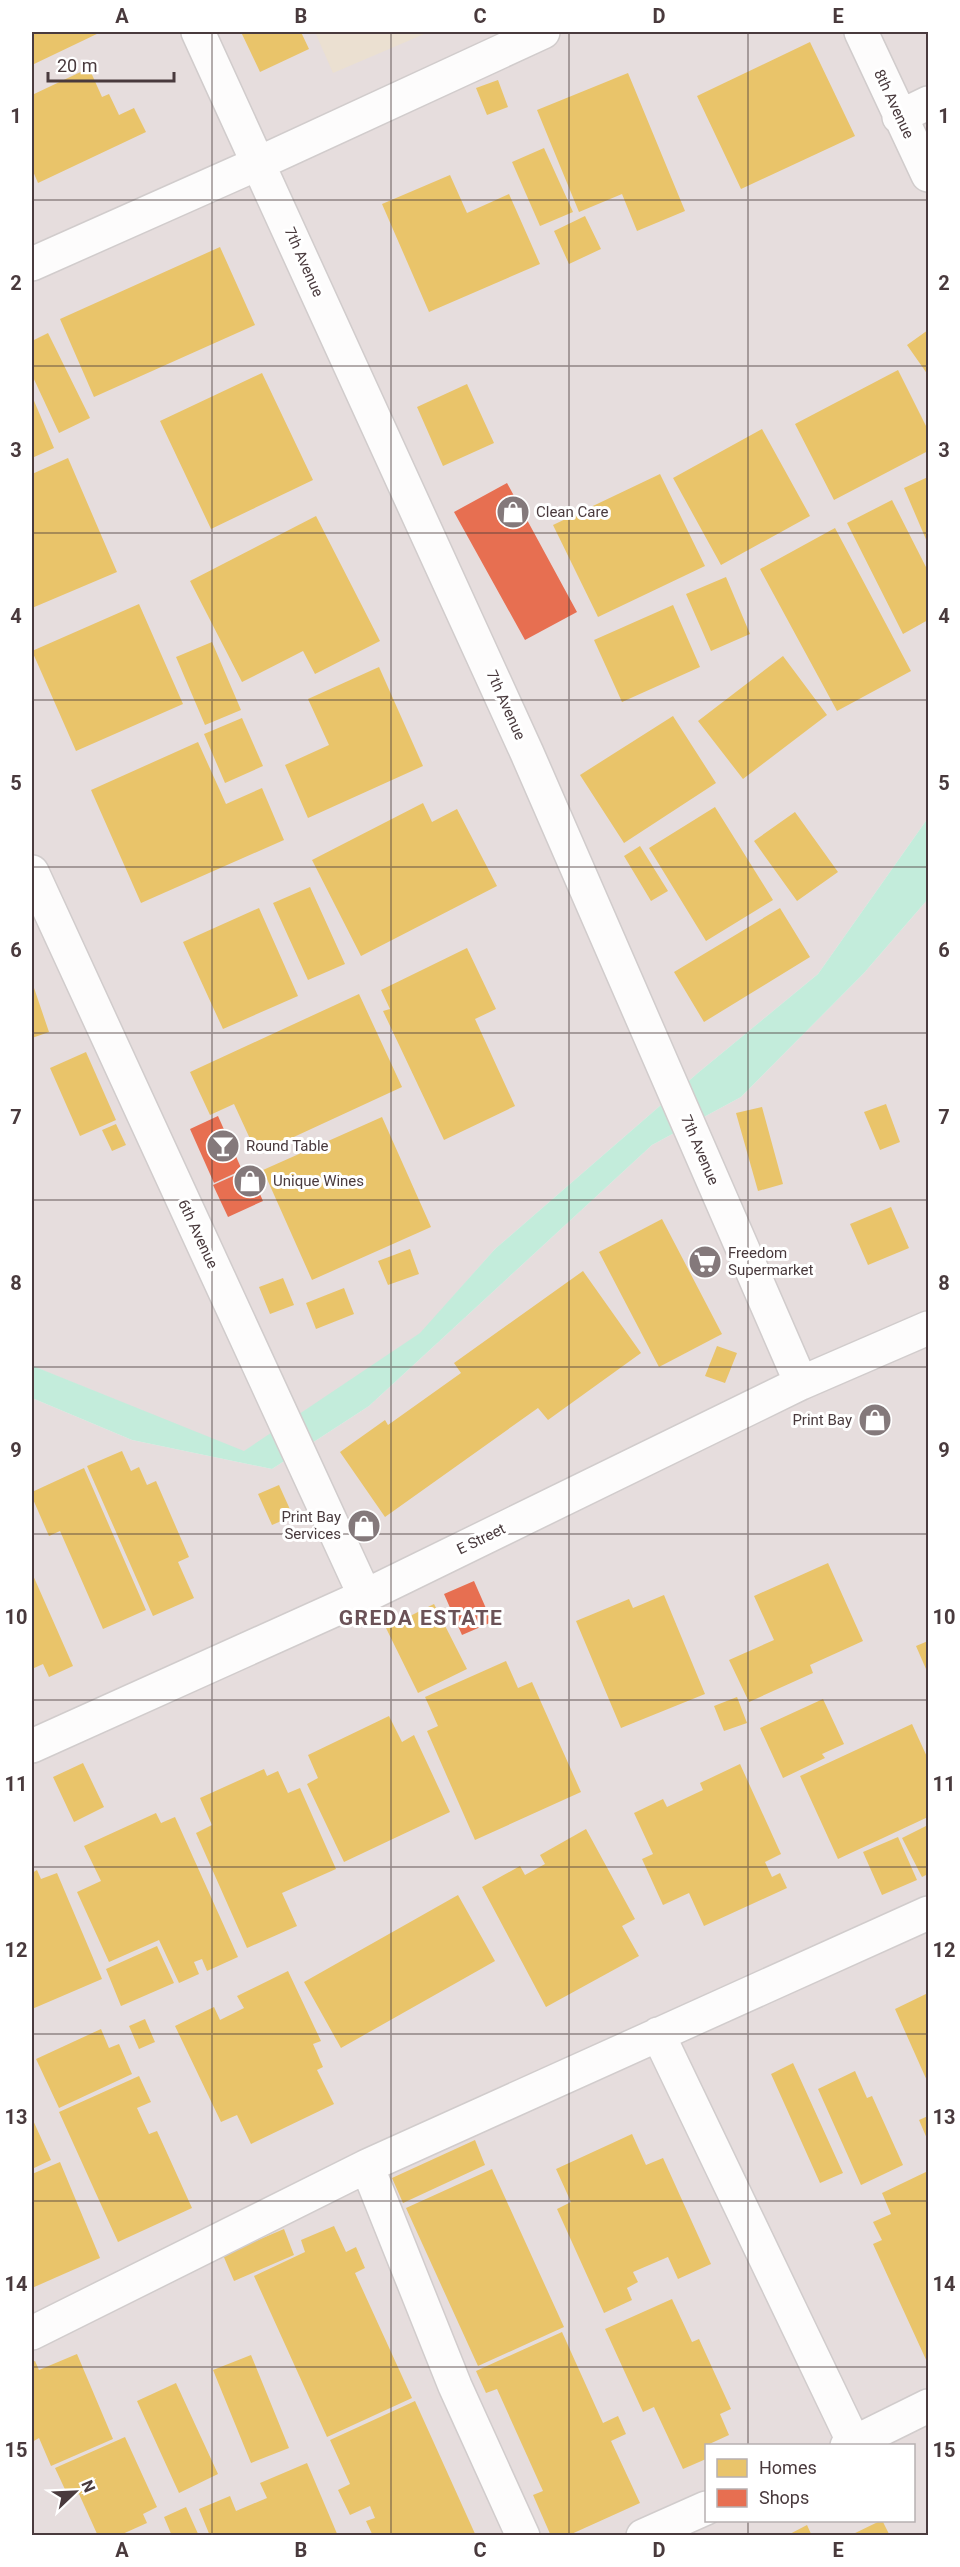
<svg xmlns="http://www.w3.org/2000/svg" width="960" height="2567" font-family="Roboto,sans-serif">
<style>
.residential{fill:#e6dddd;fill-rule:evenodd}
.green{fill:#ebe0d1}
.water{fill:#c3ecdb}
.homes{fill:#e9c46a}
.shops{fill:#e76f51}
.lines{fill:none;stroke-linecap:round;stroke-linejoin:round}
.minor-casing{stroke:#d1cccc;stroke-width:36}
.minor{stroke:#fdfcfc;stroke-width:33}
.grid{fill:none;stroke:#493a3d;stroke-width:1.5;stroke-opacity:0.55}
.labels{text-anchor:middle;stroke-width:6;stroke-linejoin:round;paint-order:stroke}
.street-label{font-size:15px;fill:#493a3d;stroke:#fff}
.poi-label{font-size:15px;fill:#493a3d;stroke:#fff;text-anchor:start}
.district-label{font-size:21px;font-weight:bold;letter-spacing:1.5px;fill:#6b5257;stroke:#fff}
.neatline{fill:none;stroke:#493a3d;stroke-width:2}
.grid-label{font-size:20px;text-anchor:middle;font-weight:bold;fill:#493a3d}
</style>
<rect width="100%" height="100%" fill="#f3eeee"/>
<!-- residential -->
<path class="residential" d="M 32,32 L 928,32 L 928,818 L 818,974 L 699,1072 L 495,1249 L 421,1333 L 244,1452 L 32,1366 Z
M 928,899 L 928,2535 L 32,2535 L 32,1398 L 132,1440 L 272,1469 L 369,1406 L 652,1145 L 741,1097 L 864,973 ZM 706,2446 L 914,2446 L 914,2520 L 706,2520 Z"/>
<!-- green -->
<path class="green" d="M 315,32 L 429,32 L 333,73 Z"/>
<!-- water -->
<path class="water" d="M 928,818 L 928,899 L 864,973 L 741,1097 L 652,1145 L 369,1406 L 272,1469 L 132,1440 L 32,1398 L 33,1366 L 244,1451 L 420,1333 L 495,1249 L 699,1072 L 818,974 Z"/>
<!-- homes -->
<path class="homes" d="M 32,32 L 101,32 L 32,65 Z
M 241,32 L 301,32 L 309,49 L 260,72 Z
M 810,42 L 855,136 L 741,189 L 697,96 Z
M 89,68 L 102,97 L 109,94 L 119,115 L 134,108 L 146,132 L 38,183 L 32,169 L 32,95 Z
M 628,73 L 685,211 L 637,231 L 622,194 L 579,212 L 537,110 Z
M 498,80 L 508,107 L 487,115 L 476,88 Z
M 544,148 L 573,212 L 540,226 L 512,162 Z
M 450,175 L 467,213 L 509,194 L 540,264 L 429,312 L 382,204 Z
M 585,216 L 601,249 L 569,264 L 554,231 Z
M 220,247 L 255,325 L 94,397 L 60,319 Z
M 928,330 L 928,375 L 907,345 Z
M 48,333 L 90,418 L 59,433 L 32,375 L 32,341 Z
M 898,370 L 928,430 L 928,451 L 834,500 L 795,424 Z
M 262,373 L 313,480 L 211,529 L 160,421 Z
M 467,384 L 494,443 L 443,466 L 417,407 Z
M 32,396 L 54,448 L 32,458 Z
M 762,429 L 810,516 L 721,565 L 673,478 Z
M 68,458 L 117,572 L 32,608 L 32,474 Z
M 660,474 L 705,566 L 598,617 L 553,525 Z
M 928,477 L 928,544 L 904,488 Z
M 892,500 L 928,571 L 928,620 L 903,634 L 847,523 Z
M 316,516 L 380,641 L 315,674 L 303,651 L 242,682 L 190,581 Z
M 835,528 L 911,671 L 837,711 L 760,569 Z
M 726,577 L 750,634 L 711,651 L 686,594 Z
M 139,604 L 183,704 L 76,751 L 32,651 Z
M 673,605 L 700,667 L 622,702 L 594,640 Z
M 212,642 L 241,710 L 205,725 L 176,657 Z
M 783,656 L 827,715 L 743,779 L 698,721 Z
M 379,667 L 423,766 L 308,818 L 285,765 L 329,745 L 308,699 Z
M 673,716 L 716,783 L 624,843 L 580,775 Z
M 242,718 L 263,766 L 225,783 L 204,734 Z
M 198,742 L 226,804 L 262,788 L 284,840 L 141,903 L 91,790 Z
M 423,803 L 432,822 L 457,809 L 497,886 L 361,956 L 312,860 Z
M 715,807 L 773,900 L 706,941 L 649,848 Z
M 795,812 L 838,872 L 797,901 L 754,841 Z
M 640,846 L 668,891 L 651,901 L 624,856 Z
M 310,887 L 345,964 L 308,980 L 273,903 Z
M 259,908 L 298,996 L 223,1029 L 183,942 Z
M 780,908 L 810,957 L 704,1022 L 674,972 Z
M 467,948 L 496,1009 L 475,1019 L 515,1106 L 444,1140 L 383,1011 L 390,1009 L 381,990 Z
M 32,982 L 49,1032 L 32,1038 Z
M 359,994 L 402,1087 L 257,1154 L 234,1104 L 210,1115 L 190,1072 Z
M 86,1052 L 116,1120 L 80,1136 L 50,1068 Z
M 886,1104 L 900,1142 L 880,1150 L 864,1112 Z
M 762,1107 L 783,1184 L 758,1191 L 736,1113 Z
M 382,1117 L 431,1227 L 312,1280 L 263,1170 Z
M 116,1124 L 126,1145 L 112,1151 L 102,1130 Z
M 891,1207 L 909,1248 L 868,1265 L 850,1224 Z
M 662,1219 L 722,1334 L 659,1367 L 599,1252 Z
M 410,1249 L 419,1274 L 388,1285 L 378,1261 Z
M 583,1271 L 641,1353 L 548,1420 L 538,1408 L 385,1517 L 340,1452 L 385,1420 L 388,1425 L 461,1373 L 454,1363 Z
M 283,1278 L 294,1305 L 270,1314 L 259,1287 Z
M 344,1288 L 354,1314 L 316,1329 L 306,1303 Z
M 717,1346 L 737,1353 L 725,1383 L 705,1376 Z
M 122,1451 L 131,1471 L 139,1467 L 147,1485 L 156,1481 L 189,1557 L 178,1562 L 194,1598 L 153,1616 L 87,1466 Z
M 84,1468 L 146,1610 L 103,1629 L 60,1531 L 49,1536 L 32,1497 L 32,1492 Z
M 279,1485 L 293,1516 L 272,1525 L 258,1494 Z
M 828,1563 L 863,1641 L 810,1665 L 813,1673 L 749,1702 L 729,1660 L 774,1640 L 754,1596 Z
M 32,1573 L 73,1666 L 49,1677 L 43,1664 L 32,1669 Z
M 664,1595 L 705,1694 L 621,1728 L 576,1621 L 629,1599 L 633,1608 Z
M 434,1604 L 467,1669 L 418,1693 L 386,1628 Z
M 928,1641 L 928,1668 L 926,1669 L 916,1646 Z
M 506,1661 L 518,1688 L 532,1682 L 581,1792 L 475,1840 L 427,1731 L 438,1726 L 425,1697 Z
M 737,1697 L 747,1723 L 724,1731 L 714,1706 Z
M 823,1699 L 844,1744 L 822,1754 L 825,1758 L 783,1778 L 760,1728 Z
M 389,1716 L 402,1742 L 414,1735 L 450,1812 L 344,1862 L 307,1784 L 318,1778 L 308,1755 Z
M 912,1724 L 928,1759 L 928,1817 L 838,1859 L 800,1776 Z
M 83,1763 L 104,1807 L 74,1822 L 53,1777 Z
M 740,1764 L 781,1854 L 765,1862 L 772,1877 L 780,1873 L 787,1888 L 704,1926 L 689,1893 L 663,1905 L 642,1859 L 653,1854 L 634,1813 L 663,1799 L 667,1807 L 703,1790 L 700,1783 Z
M 264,1769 L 267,1776 L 278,1771 L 288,1793 L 300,1788 L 336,1869 L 282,1893 L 297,1926 L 247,1948 L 196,1833 L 212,1825 L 200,1798 Z
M 156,1813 L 161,1823 L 175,1817 L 238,1957 L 207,1971 L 202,1959 L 194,1962 L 199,1974 L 179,1983 L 159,1940 L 109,1962 L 77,1892 L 101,1881 L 84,1846 Z
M 928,1825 L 928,1874 L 922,1877 L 902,1838 Z
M 586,1829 L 635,1919 L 622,1926 L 639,1956 L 546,2007 L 482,1887 L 520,1866 L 525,1875 L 545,1864 L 540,1855 Z
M 898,1837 L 917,1880 L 882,1895 L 863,1852 Z
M 37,1870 L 41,1879 L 57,1873 L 102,1979 L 32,2009 L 32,1873 Z
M 458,1895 L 495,1961 L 341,2048 L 304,1982 Z
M 157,1946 L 174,1983 L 121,2006 L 106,1969 Z
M 288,1971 L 321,2041 L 313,2044 L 323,2067 L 317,2070 L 334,2104 L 251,2144 L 237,2115 L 221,2122 L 175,2026 L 214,2007 L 220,2020 L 244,2008 L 237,1996 Z
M 928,1993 L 928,2083 L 895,2009 Z
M 145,2019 L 155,2042 L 139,2049 L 129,2026 Z
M 101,2029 L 109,2048 L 119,2044 L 132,2074 L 59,2108 L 36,2059 Z
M 793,2063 L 843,2173 L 820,2183 L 771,2074 Z
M 855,2071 L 867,2098 L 872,2096 L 903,2165 L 861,2185 L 818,2089 Z
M 139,2076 L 151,2102 L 137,2108 L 149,2134 L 157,2131 L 192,2208 L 118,2242 L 59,2112 Z
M 928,2116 L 928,2141 L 919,2120 Z
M 32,2118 L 51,2160 L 32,2169 Z
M 632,2134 L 646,2165 L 663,2158 L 711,2264 L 678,2279 L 668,2257 L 633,2272 L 638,2282 L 627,2288 L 632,2300 L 604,2313 L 557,2209 L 571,2202 L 556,2169 Z
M 475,2140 L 485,2165 L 403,2203 L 392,2178 Z
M 60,2162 L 100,2258 L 32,2288 L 32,2174 Z
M 492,2169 L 564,2327 L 478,2366 L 406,2208 Z
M 928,2171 L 928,2364 L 873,2244 L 882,2240 L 873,2222 L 891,2214 L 882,2193 Z
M 334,2226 L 346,2252 L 356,2247 L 365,2268 L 355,2273 L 412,2398 L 327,2437 L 254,2276 L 305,2252 L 301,2240 Z
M 284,2229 L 294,2255 L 234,2281 L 223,2255 Z
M 672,2299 L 692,2342 L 699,2339 L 731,2409 L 720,2414 L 729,2435 L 705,2446 L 706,2459 L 683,2469 L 654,2407 L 643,2412 L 605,2329 Z
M 562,2332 L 603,2423 L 618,2416 L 626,2434 L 611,2441 L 640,2503 L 567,2536 L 551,2536 L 533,2495 L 543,2491 L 497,2389 L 486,2393 L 476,2371 Z
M 77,2354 L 113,2439 L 51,2466 L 39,2438 L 32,2442 L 32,2362 L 35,2361 L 39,2370 Z
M 251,2355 L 289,2448 L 251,2463 L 213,2370 Z
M 176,2383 L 218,2474 L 179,2493 L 137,2401 Z
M 415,2401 L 476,2536 L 373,2536 L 366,2521 L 375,2518 L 370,2506 L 350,2515 L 338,2490 L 350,2484 L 330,2440 Z
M 125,2437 L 157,2507 L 143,2514 L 147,2523 L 118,2536 L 98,2536 L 79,2494 L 69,2498 L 55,2468 Z
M 307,2463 L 338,2536 L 210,2536 L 199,2509 L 230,2496 L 236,2511 L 267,2498 L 260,2483 Z
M 186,2507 L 199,2536 L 172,2536 L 164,2517 Z
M 882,2520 L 890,2536 L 849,2536 Z
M 807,2525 L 812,2536 L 786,2536 Z"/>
<!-- shops -->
<path class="shops" d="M 507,483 L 577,612 L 525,640 L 454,512 Z
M 218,1116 L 242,1170 L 214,1183 L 190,1129 Z
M 249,1169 L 263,1201 L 228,1217 L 213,1185 Z
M 474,1581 L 492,1622 L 462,1635 L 444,1594 Z"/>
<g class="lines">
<!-- minor casing -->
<g class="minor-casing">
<path id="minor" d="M 198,32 L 527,753 L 801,1383
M 861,32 L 928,175
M 899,117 L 928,103
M 32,264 L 259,163 L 543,32
M 32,872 L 365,1596
M 32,1746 L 365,1596 L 801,1383 L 928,1328
M 658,2034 L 854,2443
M 367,2166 L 455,2386 L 523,2536
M 32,2333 L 367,2166 L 928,1913
M 847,2446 L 928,2406
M 643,2536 L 706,2508"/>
</g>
<!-- minor -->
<use href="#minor" class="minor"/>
</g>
<!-- grid -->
<path class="grid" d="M 212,32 L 212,2536M 391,32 L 391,2536M 569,32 L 569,2536M 748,32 L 748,2446M 32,200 L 928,200M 32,366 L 928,366M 32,533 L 928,533M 32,700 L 928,700M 32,867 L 928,867M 32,1033 L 928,1033M 32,1200 L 928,1200M 32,1367 L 928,1367M 32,1534 L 928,1534M 32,1700 L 928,1700M 32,1867 L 928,1867M 32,2034 L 928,2034M 32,2201 L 928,2201M 32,2367 L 928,2367M 748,2520 L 748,2536"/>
<!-- icons -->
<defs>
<g id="shop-disc" transform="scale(1.725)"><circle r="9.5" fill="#84797b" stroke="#fff"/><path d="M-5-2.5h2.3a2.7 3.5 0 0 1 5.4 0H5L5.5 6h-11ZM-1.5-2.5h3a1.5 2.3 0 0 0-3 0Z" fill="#fff"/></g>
<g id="bar-disc" transform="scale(1.725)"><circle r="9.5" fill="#84797b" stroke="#fff"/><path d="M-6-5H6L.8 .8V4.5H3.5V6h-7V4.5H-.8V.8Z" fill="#fff"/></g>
<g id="supermarket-disc" transform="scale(1.725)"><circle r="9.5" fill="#84797b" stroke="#fff"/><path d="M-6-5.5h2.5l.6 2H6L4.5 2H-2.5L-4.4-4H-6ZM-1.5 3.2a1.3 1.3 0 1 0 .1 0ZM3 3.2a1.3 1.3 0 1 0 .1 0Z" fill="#fff"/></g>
</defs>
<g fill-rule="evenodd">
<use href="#shop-disc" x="513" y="512"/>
<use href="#bar-disc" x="223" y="1146"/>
<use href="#shop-disc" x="250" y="1181"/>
<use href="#supermarket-disc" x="705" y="1262"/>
<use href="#shop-disc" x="875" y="1420"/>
<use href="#shop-disc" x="364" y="1526"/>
</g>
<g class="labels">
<!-- street labels -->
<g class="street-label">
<text transform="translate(894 104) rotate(65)" y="5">8th Avenue</text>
<text transform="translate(304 262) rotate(66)" y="5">7th Avenue</text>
<text transform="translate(506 705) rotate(66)" y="5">7th Avenue</text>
<text transform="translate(700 1150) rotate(67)" y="5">7th Avenue</text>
<text transform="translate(198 1234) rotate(65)" y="5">6th Avenue</text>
<text transform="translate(481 1539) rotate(-26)" y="5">E Street</text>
</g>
<!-- poi labels -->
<g class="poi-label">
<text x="536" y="517">Clean Care</text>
<text x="246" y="1151">Round Table</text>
<text x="273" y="1186">Unique Wines</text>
<text x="728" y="1258">Freedom<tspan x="728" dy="17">Supermarket</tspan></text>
<text x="852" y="1425" text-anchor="end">Print Bay</text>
<text x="341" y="1522" text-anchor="end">Print Bay<tspan x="341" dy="17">Services</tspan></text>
</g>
<!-- district labels -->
<g class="district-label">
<text x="421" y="1625">GREDA ESTATE</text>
</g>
</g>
<!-- border -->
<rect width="960" height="2567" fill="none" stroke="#ffffff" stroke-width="66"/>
<!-- legend -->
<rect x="705" y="2444" width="210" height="78" fill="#ffffff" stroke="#b6b0b1" stroke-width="1.5"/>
<rect x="717" y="2459" width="30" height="18" fill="#e9c46a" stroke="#b6b0b1" stroke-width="1.5"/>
<text x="759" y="2474" font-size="18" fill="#493a3d">Homes</text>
<rect x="717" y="2489" width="30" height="18" fill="#e76f51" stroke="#b6b0b1" stroke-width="1.5"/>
<text x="759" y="2504" font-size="18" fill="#493a3d">Shops</text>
<!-- north arrow -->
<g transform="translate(75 2492) rotate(67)" stroke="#ffffff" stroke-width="4.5" paint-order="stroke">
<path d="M0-4.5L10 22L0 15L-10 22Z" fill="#493a3d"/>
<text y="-9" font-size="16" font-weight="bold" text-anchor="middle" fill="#493a3d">N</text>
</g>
<!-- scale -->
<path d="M48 72v9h126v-9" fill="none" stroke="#493a3d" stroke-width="3"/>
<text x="57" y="72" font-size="18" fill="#493a3d" stroke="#ffffff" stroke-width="4.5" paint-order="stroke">20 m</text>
<rect x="33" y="33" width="894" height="2501" class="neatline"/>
<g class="grid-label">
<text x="122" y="23">A</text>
<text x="301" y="23">B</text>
<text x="480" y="23">C</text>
<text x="659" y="23">D</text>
<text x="838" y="23">E</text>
<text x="16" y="123">1</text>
<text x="944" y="123">1</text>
<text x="16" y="290">2</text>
<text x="944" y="290">2</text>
<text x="16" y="457">3</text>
<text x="944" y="457">3</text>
<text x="16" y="623">4</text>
<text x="944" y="623">4</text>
<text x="16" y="790">5</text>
<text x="944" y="790">5</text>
<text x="16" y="957">6</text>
<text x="944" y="957">6</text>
<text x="16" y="1124">7</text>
<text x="944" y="1124">7</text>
<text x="16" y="1290">8</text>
<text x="944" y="1290">8</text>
<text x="16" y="1457">9</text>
<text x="944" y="1457">9</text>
<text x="16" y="1624">10</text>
<text x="944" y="1624">10</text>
<text x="16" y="1791">11</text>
<text x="944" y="1791">11</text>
<text x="16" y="1957">12</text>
<text x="944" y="1957">12</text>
<text x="16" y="2124">13</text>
<text x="944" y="2124">13</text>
<text x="16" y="2291">14</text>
<text x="944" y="2291">14</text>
<text x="16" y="2457">15</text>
<text x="944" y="2457">15</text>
<text x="122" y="2557">A</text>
<text x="301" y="2557">B</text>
<text x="480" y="2557">C</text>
<text x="659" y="2557">D</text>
<text x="838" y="2557">E</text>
</g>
</svg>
